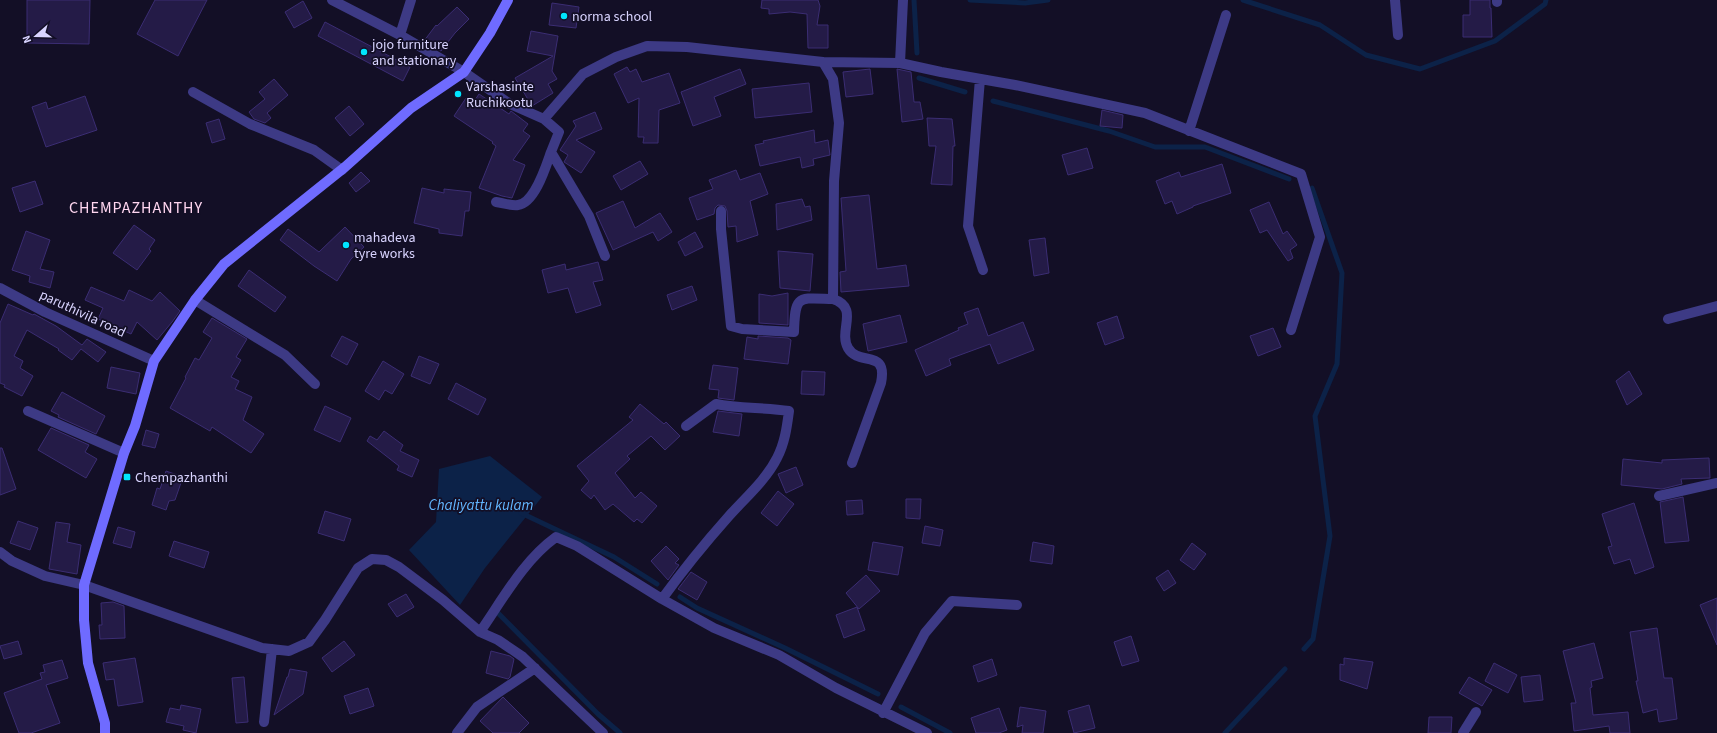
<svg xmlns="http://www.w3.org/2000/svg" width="1717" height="733" font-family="'Source Sans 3',sans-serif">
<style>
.water{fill:#0c2248}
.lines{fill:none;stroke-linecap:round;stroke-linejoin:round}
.stream{stroke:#0c2248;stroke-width:5}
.building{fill:#241b47;stroke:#3b2d73}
.minor{stroke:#3d3a85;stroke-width:10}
.secondary{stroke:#6f6bff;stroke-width:10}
.poi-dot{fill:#00e5ff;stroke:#130f26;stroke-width:1.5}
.labels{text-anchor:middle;stroke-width:3.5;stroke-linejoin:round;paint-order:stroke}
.poi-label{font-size:14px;fill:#d9d4ff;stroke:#130f26;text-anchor:start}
.street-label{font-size:14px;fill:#d9d4ff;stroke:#130f26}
.water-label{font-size:15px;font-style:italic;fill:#62b6ff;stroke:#130f26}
.quarter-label{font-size:16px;letter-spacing:1px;fill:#ffd6f0;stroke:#130f26}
</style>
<rect width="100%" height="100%" fill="#130f26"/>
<!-- water -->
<path class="water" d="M 490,456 L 542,497 L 485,568 L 460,605 L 409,550 L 436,522 L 439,469 Z"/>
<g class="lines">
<!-- stream -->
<path class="stream" d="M 914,0 L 917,53
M 970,0 L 1025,3 L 1048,0
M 1243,0 L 1320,25 L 1366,55 L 1420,69 L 1495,41 L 1545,4 L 1546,0
M 919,78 L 965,92
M 993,101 L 1109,131 L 1155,147 L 1205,147 L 1289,179
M 521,513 L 614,557 L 657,584
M 680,597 L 697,608 L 785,648 L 878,694
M 494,609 L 598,714 L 620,733
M 1304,649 L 1313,639 L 1330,536 L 1315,416 L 1337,364 L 1342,273 L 1312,188
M 901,707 L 950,733
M 1225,733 L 1285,669"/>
</g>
<!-- building -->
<path class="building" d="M 27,0 L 90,0 L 89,44 L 27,43 Z
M 155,0 L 207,0 L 178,56 L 137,34 Z
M 762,0 L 818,0 L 820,6 L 817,25 L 828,25 L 828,48 L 808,48 L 807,14 L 790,12 L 769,14 L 769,9 L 761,8 Z
M 1470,0 L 1490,0 L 1490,8 L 1491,8 L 1492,37 L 1463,37 L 1463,15 L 1470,15 Z
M 303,1 L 312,18 L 294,28 L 285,12 Z
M 552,3 L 579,7 L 576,28 L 549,25 Z
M 457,7 L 469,19 L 455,33 L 441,51 L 424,41 L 436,25 L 437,26 Z
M 325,22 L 410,67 L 403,81 L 318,36 Z
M 531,31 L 558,36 L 552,71 L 557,79 L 548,84 L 553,93 L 532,106 L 515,78 L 553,56 L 527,51 Z
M 627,67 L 630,72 L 636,69 L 642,82 L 669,73 L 680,103 L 659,110 L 658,143 L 643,143 L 644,137 L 638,137 L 639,98 L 628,103 L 614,74 Z
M 740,69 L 746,84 L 714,97 L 721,116 L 693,126 L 681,92 Z
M 870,69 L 873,94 L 846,97 L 843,72 Z
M 897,69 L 911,72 L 914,102 L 920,102 L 923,119 L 902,122 Z
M 274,79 L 288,95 L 267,113 L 271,118 L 265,123 L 254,119 L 249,112 L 265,99 L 259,92 Z
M 809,83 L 812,112 L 755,118 L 752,89 Z
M 479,94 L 509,114 L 511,111 L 528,124 L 523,131 L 530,136 L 513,160 L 525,165 L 512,198 L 502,196 L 479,188 L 496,146 L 492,143 L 493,142 L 454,116 L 466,98 L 473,103 Z
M 85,96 L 97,130 L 46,147 L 32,107 L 46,102 L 48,109 Z
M 349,106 L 364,124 L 350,136 L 335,118 Z
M 1102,110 L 1123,115 L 1122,128 L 1100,126 Z
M 595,112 L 602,129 L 576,140 L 595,152 L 581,173 L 564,162 L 568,155 L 560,150 L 576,126 L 573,121 Z
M 927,118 L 952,119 L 955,146 L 953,146 L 952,185 L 931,184 L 936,146 L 929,146 Z
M 219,119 L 225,139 L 212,143 L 206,123 Z
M 814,130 L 815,143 L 828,140 L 830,155 L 813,159 L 814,165 L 802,168 L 800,157 L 760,166 L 755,145 L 764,143 L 763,141 Z
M 1087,148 L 1093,168 L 1068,175 L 1062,155 Z
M 640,161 L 648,174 L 621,190 L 613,176 Z
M 1222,164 L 1231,193 L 1193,206 L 1193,207 L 1177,214 L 1172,201 L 1165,204 L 1156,181 L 1179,172 L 1181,177 Z
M 736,170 L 740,180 L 760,173 L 768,194 L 750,201 L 758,235 L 737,242 L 736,226 L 728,227 L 727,211 L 725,206 L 718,205 L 715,208 L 714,214 L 697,220 L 689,198 L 713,189 L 709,180 Z
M 361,172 L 370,181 L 356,192 L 349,183 Z
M 35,181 L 43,204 L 20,212 L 12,188 Z
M 422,188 L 444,193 L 444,189 L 471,192 L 469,211 L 465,211 L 462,236 L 439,233 L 439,229 L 414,223 Z
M 869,195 L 877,269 L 906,265 L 909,286 L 841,292 L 840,272 L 846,271 L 841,198 Z
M 802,199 L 805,207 L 810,206 L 812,220 L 777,230 L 776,204 Z
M 623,201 L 635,228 L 660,213 L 672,232 L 658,241 L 653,232 L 613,250 L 596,213 Z
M 1269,202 L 1283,234 L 1287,231 L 1297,245 L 1290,250 L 1293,258 L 1288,261 L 1267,230 L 1260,233 L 1250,210 Z
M 134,225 L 155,240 L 149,249 L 151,251 L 137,270 L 113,253 Z
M 345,227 L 364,247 L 351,259 L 337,281 L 314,266 L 280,240 L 288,229 L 319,252 Z
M 26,231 L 50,240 L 40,269 L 54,272 L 50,288 L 29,282 L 30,276 L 12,270 Z
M 695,232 L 703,247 L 685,256 L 678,242 Z
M 1045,238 L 1049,273 L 1034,276 L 1029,240 Z
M 778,251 L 813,254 L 810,291 L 780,288 Z
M 598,262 L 603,280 L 593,282 L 601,305 L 576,313 L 568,288 L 548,293 L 542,270 L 565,264 L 566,270 Z
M 249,270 L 286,297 L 275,312 L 238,286 Z
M 692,286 L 697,300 L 672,310 L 667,295 Z
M 91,287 L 124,301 L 129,290 L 152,301 L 160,292 L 180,311 L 172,322 L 157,340 L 137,322 L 131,334 L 98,319 L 103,308 L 85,300 Z
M 788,293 L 788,325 L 759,323 L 759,294 L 772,296 Z
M 8,304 L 33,315 L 34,314 L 56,326 L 82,345 L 87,339 L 106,352 L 98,362 L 81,349 L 72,360 L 58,350 L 59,349 L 27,330 L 14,356 L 23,361 L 20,368 L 33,376 L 22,396 L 4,387 L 5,385 L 0,383 L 0,323 Z
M 978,308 L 988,336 L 1023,322 L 1034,350 L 998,364 L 990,344 L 949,359 L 951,365 L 926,376 L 915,350 L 959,330 L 958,328 L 968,324 L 964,313 Z
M 900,315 L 907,342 L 868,351 L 863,324 Z
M 1117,316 L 1124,338 L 1105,345 L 1097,323 Z
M 212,318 L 247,339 L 236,357 L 241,360 L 231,377 L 239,381 L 235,389 L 252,397 L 243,420 L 264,434 L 251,453 L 212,427 L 210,431 L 170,408 L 186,378 L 185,377 L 195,358 L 199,360 L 212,338 L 203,332 Z
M 1273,328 L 1281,347 L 1258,356 L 1250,336 Z
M 342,336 L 358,344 L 347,365 L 331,356 Z
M 758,336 L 788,338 L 791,340 L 788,364 L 744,359 L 747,337 L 758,339 Z
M 419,356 L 439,364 L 430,384 L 411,376 Z
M 383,361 L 404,374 L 392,394 L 385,390 L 379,400 L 365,391 Z
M 713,365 L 738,368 L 734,400 L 718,398 L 719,390 L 709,389 Z
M 111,367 L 140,373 L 136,394 L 107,388 Z
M 802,371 L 825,372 L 824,395 L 801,394 Z
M 1629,371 L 1642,394 L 1627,405 L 1616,381 Z
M 456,383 L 486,399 L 478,415 L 448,399 Z
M 62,392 L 105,416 L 96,434 L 58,417 L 59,415 L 51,411 Z
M 640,404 L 664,424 L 666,422 L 680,436 L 665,450 L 651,436 L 627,456 L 630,459 L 615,473 L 635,498 L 641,492 L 657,506 L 642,523 L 637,519 L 634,522 L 613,504 L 605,510 L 594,495 L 591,499 L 581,490 L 589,481 L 577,466 L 633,420 L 629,417 Z
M 325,406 L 351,418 L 340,442 L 314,430 Z
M 718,411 L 742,414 L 739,436 L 713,432 Z
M 51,428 L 89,445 L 85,452 L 97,459 L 86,478 L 38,450 Z
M 146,430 L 159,434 L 155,448 L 142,445 Z
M 384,431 L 403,445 L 400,451 L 419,460 L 412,477 L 397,470 L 399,466 L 367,441 L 370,436 L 377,440 Z
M 0,448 L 2,448 L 16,489 L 0,495 Z
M 1709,458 L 1710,478 L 1681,479 L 1682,484 L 1662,489 L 1621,485 L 1623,459 L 1662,463 L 1662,460 Z
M 796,467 L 803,485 L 786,493 L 778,474 Z
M 166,471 L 183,477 L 175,500 L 169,501 L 166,510 L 152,505 L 157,488 L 160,489 Z
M 778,491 L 794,504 L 777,526 L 761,513 Z
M 1683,497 L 1689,541 L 1665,543 L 1660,502 Z
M 906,499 L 921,499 L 920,519 L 906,518 Z
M 862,500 L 863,514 L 847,515 L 846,501 Z
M 1634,503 L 1654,567 L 1635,574 L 1630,559 L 1614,564 L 1608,547 L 1612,546 L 1602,514 Z
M 325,511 L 351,519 L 344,541 L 318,533 Z
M 18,521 L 38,528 L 30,550 L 10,543 Z
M 56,522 L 70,524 L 67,542 L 81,545 L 77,574 L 49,569 Z
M 925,526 L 943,530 L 940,546 L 922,543 Z
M 118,527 L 135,532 L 131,548 L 113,543 Z
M 174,541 L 209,552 L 204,568 L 169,556 Z
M 873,542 L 903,547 L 898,575 L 868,570 Z
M 1033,542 L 1054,546 L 1052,564 L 1030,561 Z
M 1192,543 L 1206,554 L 1194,570 L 1180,560 Z
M 666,546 L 679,559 L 675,563 L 679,565 L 668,580 L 651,561 Z
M 1168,570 L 1176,583 L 1164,591 L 1156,578 Z
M 691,572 L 707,582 L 697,600 L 678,589 Z
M 866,575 L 880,591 L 859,609 L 846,593 Z
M 406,594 L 414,607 L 397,617 L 388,604 Z
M 1717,598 L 1717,645 L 1700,605 Z
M 113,602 L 124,606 L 125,638 L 100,639 L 99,625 L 102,625 L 101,603 Z
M 857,607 L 865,630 L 844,638 L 836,615 Z
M 1657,628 L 1664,678 L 1672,678 L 1677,719 L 1659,722 L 1657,709 L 1643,713 L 1636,681 L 1638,681 L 1630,632 Z
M 1131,636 L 1139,661 L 1122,666 L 1114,642 Z
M 18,641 L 22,654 L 4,659 L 0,646 Z
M 344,641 L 355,655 L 332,672 L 322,658 Z
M 1594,643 L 1603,678 L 1591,681 L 1592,687 L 1590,688 L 1593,715 L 1628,712 L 1630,733 L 1610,733 L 1609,726 L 1574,731 L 1571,703 L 1576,703 L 1563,651 Z
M 491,651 L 510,656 L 514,659 L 510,677 L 508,679 L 486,673 Z
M 135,658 L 143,702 L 118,706 L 114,679 L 106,680 L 103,663 Z
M 1344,658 L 1373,662 L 1367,689 L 1340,680 L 1340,664 L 1344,665 Z
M 992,659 L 997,675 L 978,682 L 973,666 Z
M 62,660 L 68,678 L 46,685 L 60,723 L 31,733 L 19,733 L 4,693 L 42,679 L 40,673 L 45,672 L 43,665 Z
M 1494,663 L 1517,675 L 1508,693 L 1485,681 Z
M 290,669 L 307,672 L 303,694 L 274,715 L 287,677 L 288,677 Z
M 1540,675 L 1543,700 L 1524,702 L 1521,677 Z
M 244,677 L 248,722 L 236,723 L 232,678 Z
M 1469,677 L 1492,690 L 1482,706 L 1459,693 Z
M 368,688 L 374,706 L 350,714 L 344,696 Z
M 503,697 L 529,723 L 519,733 L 493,733 L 480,721 Z
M 181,705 L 201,709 L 196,733 L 183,730 L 184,726 L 166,722 L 170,708 L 180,710 Z
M 1089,705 L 1095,728 L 1074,733 L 1068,711 Z
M 1020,707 L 1046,711 L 1043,733 L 1022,733 L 1023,725 L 1017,727 Z
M 999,708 L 1007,730 L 999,733 L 976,733 L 971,718 Z
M 1429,717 L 1452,717 L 1451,733 L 1428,733 Z"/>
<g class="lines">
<!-- minor -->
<path class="minor" d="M 332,0 L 400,35 L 464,72 L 510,104 L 544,119 L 583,74 L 616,57 L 647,46 L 687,47 L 823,62 L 833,79 L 839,123 L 834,181 L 833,299 C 798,298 795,294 794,332 L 742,329 L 731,326 L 721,229 L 721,211
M 1395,0 L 1398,35
M 1497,2 L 1497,0
M 400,35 L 411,0
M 823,62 L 900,63 L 941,72 L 1015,85 L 1145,113 L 1301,174 L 1320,237 L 1291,330
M 900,63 L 903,0
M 980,79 L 968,226 L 983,270
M 193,92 L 250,124 L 314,150 L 342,170
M 544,119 L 559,132 L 551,152 L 589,216 L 605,256
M 1189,131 L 1226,15
M 496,202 C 503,203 512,206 518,205 C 535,203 546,166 551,152
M 0,288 L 45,312 L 154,361
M 833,299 C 860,308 838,330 848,348 C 859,367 888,348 881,383 L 852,463
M 195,300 L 285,355 L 315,384
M 1668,319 L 1717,306
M 28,411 L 124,453
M 686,426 L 716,404 C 739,409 765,407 789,411 C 787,426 785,443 777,458 C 766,480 745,498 729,516 C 705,543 683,570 662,599 L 714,628 L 779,655 L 836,688 L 927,733
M 1659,496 L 1717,483
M 0,552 L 12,561 L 45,576 L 84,585 L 262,648 L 289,651 L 309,642 L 325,620 L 358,568 L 372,559 L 386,560 L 399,567 L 443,600 L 480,632 L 498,640 L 523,657 L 603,733
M 480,632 C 503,599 523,561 556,537 L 577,546 L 662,599
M 883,713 L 925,633 L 952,601 L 1017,605
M 264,722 L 272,649
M 457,733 L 477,707 L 535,668
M 1463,733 L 1476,712"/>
<!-- secondary -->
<path class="secondary" d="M 105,733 L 105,723 L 88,663 L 84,620 L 84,585 L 124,453 L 135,426 L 154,361 L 195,300 L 224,264 L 345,167 L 411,108 L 464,72 L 490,33 L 508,0"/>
</g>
<!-- markers -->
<g class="poi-dot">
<circle cx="564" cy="16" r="4"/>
<circle cx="364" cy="52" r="4"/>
<circle cx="458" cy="94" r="4"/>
<circle cx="346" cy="245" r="4"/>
<rect x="123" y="473" width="8" height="8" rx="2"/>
</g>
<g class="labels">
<!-- poi labels -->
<g class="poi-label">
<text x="572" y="21">norma school</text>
<text x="372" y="49">jojo furniture<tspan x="372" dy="16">and stationary</tspan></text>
<text x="466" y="91">Varshasinte<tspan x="466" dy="16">Ruchikootu</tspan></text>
<text x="354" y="242">mahadeva<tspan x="354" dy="16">tyre works</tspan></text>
<text x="135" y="482">Chempazhanthi</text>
</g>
<!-- street labels -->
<g class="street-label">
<text transform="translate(83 313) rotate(25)" y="5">paruthivila road</text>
</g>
<!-- water labels -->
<g class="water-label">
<text x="481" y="510">Chaliyattu kulam</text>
</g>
<!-- quarter labels -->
<g class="quarter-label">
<text x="136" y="213">CHEMPAZHANTHY</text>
</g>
</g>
<!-- north arrow -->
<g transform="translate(36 36) rotate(250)" stroke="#130f26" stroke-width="3" paint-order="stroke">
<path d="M0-3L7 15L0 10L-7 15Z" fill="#d9d4ff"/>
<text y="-6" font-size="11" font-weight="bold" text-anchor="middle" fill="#d9d4ff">N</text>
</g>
</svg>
